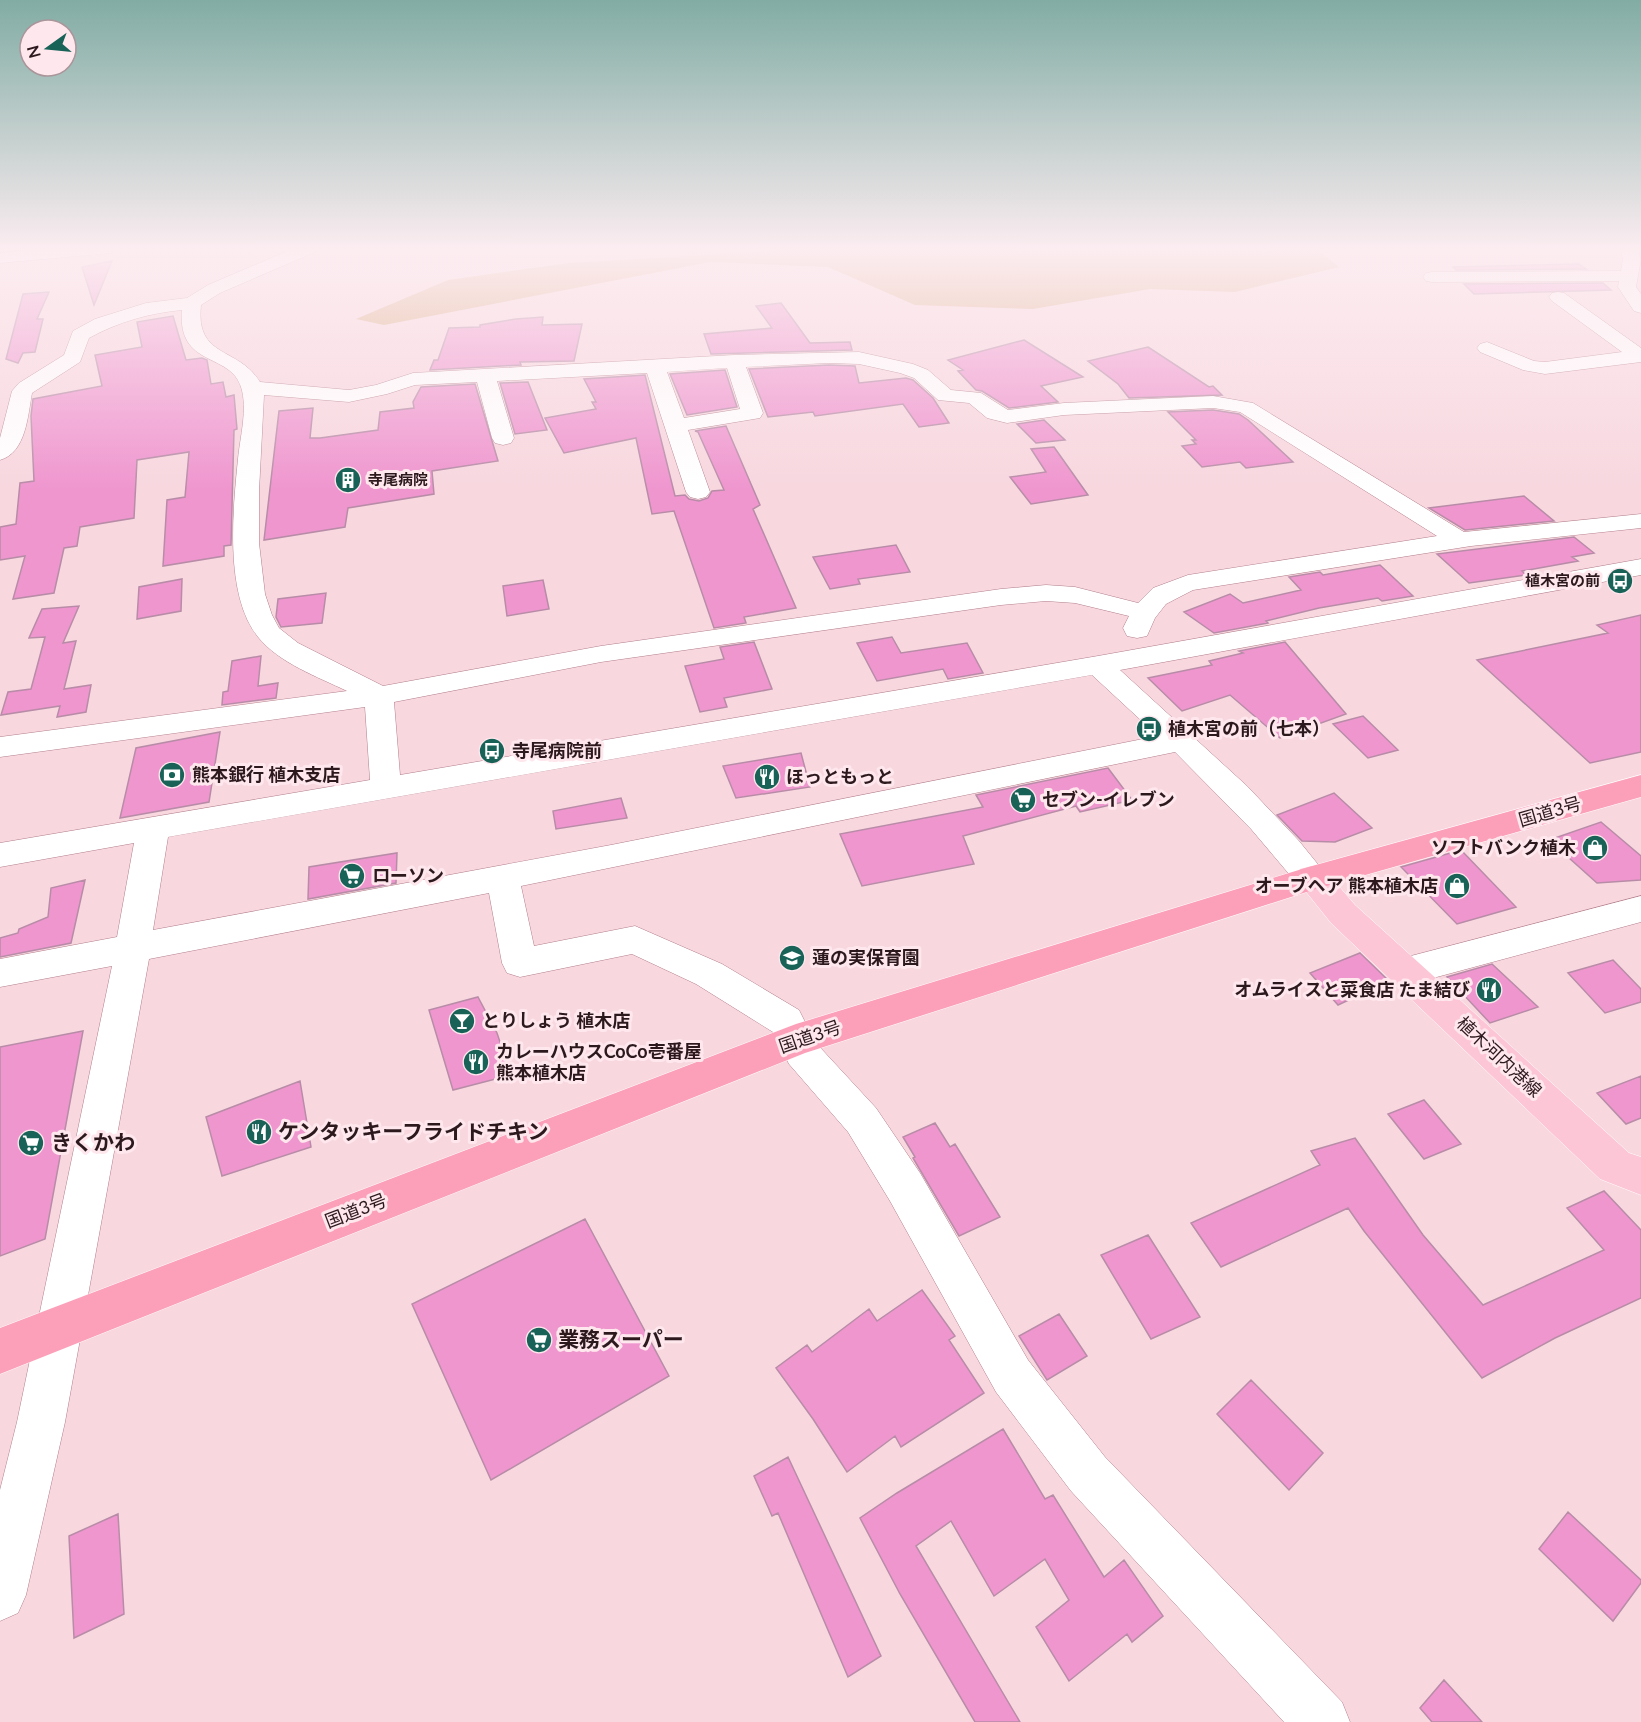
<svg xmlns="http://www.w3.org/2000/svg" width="1641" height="1722" font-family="Lato,'Noto Sans JP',sans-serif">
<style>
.green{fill:#ddad85}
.building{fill:#ef96cf;stroke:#b88ca7;stroke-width:1.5}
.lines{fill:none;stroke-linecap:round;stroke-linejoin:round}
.minor-casing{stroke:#b27f8c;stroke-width:1}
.major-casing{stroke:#fff;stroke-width:1}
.highway-casing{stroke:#fff;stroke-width:1}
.minor{fill:#fff;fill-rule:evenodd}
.major{fill:#fdc6d6;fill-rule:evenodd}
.highway{fill:#fca0ba;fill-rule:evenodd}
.labels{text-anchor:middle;stroke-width:6;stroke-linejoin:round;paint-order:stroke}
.far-poi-label{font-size:15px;font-weight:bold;fill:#2c191e;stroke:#fee7ed;text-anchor:start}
.poi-label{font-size:18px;font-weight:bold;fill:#2c191e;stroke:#fee7ed;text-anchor:start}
.street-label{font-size:18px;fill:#2c191e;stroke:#fee7ed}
.near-poi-label{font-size:21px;font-weight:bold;fill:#2c191e;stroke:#fee7ed;text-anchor:start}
</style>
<rect width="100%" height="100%" fill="#f8d7df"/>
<!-- green -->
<path class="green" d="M 819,248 L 1316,248 L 1339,267 L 1235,292 L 1150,289 L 1033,309 L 915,305 L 828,267 L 710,262 L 384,325 L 356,319 L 448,280 L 569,263 Z"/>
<!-- building -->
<path class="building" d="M 112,261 L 94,305 L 82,267 Z
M 1579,264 L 1586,269 L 1456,270 L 1453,267 Z
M 1603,283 L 1611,290 L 1474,294 L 1464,284 Z
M 49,292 L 37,319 L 43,319 L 35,352 L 23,353 L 18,363 L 6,359 L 23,294 Z
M 781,303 L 810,343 L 850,342 L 852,350 L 711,354 L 704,334 L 772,328 L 756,306 Z
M 173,316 L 186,360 L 202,358 L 207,360 L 211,384 L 223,382 L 226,397 L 234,395 L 237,429 L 234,430 L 231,545 L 224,546 L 224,556 L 163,566 L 167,500 L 185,497 L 189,452 L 137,460 L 134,518 L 80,527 L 77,546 L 64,548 L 54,593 L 13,599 L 25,556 L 0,560 L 0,527 L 16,524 L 20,483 L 34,481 L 31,416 L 33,399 L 102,386 L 95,355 L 142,347 L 137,322 Z
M 543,317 L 542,325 L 582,324 L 574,361 L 520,362 L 521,365 L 430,370 L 434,360 L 438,360 L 449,328 L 480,327 L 480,325 L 516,319 Z
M 1024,340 L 1083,377 L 1041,386 L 1058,402 L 1009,408 L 982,391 L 976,390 L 958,371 L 963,370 L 948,360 Z
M 1148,347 L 1209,387 L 1213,386 L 1222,395 L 1129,398 L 1118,384 L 1088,361 Z
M 829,365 L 855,366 L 859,383 L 906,378 L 913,380 L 933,398 L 949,423 L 919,427 L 903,404 L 815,416 L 813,412 L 768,417 L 749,369 Z
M 725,370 L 737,407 L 687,415 L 670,374 Z
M 645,375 L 675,496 L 685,495 L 689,499 L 699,501 L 708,498 L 712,491 L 724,490 L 698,432 L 695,431 L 726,426 L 760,505 L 753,509 L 796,608 L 744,617 L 746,623 L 714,628 L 674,511 L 652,514 L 636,438 L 564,453 L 545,418 L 596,409 L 592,402 L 596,402 L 584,379 Z
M 528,382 L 547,430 L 515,434 L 500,383 Z
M 475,384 L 498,461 L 432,471 L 434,494 L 348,508 L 345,527 L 264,540 L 279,411 L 313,408 L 310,438 L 320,438 L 378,430 L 380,412 L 414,408 L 413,402 L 421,387 Z
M 1213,410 L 1239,414 L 1248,420 L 1293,462 L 1246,468 L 1240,462 L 1202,467 L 1182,446 L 1196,444 L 1192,440 L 1196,440 L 1168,412 Z
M 1044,420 L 1065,440 L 1036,443 L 1017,424 Z
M 1054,447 L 1088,495 L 1031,504 L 1010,477 L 1046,472 L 1031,449 Z
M 1524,496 L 1554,521 L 1465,530 L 1429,508 Z
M 1574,537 L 1594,553 L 1572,557 L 1578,561 L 1522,571 L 1526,575 L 1469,583 L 1437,554 Z
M 896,545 L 910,572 L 858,579 L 860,584 L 830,589 L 813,557 Z
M 1380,565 L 1413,596 L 1382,601 L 1378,598 L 1319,608 L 1266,621 L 1268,623 L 1214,633 L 1184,612 L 1230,594 L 1243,603 L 1301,590 L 1289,577 L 1320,572 L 1323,575 Z
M 182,579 L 181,611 L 137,619 L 139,587 Z
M 543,580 L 549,609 L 507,616 L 503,586 Z
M 326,593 L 322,623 L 281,627 L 276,617 L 278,599 Z
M 79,606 L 63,643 L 76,641 L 64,689 L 91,685 L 86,712 L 57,717 L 60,706 L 1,715 L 8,692 L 31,689 L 45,637 L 29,638 L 42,609 Z
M 1641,615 L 1641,752 L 1590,763 L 1477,660 L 1608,633 L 1597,625 Z
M 892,637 L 901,653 L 967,643 L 983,673 L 948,679 L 943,669 L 877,681 L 857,643 Z
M 754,642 L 772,689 L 724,698 L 727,707 L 700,712 L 685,666 L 724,659 L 720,647 Z
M 1285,642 L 1346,714 L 1280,738 L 1230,695 L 1182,711 L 1148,678 L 1212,665 L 1209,661 L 1243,653 L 1239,651 Z
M 261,656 L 258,686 L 278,683 L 276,698 L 222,705 L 223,692 L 228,691 L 232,661 Z
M 1363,716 L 1398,750 L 1368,758 L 1333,724 Z
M 220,732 L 209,802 L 120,818 L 136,748 Z
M 801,753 L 810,787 L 736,798 L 723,766 Z
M 1108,768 L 1132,800 L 1080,812 L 1076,806 L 963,836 L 974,864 L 862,886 L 840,834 L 983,807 L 976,795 Z
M 1334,793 L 1372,828 L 1335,842 L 1302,841 L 1277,815 Z
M 621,798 L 627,818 L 556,829 L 553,811 Z
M 1601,822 L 1641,856 L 1641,880 L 1597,883 L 1549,840 Z
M 1461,850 L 1516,907 L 1457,924 L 1401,867 Z
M 397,853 L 396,883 L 308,899 L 309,867 Z
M 85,880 L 71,943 L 0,957 L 0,938 L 18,933 L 19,929 L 48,917 L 51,888 Z
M 1360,953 L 1389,981 L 1338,1005 L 1310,973 Z
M 1613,960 L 1641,989 L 1641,1002 L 1605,1013 L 1568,973 Z
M 1492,964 L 1538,1007 L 1490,1023 L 1447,977 Z
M 478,997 L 497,1033 L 511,1075 L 453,1090 L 429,1010 Z
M 83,1031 L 45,1239 L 0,1256 L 0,1047 Z
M 1641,1076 L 1641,1118 L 1626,1124 L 1597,1093 Z
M 300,1081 L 311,1147 L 222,1176 L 206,1117 Z
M 1424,1100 L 1461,1144 L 1424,1159 L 1388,1114 Z
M 935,1123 L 950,1147 L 955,1144 L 1000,1217 L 959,1236 L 913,1158 L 915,1157 L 903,1137 Z
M 1355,1138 L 1423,1235 L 1483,1305 L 1604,1250 L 1567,1208 L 1604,1191 L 1641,1230 L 1641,1298 L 1555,1338 L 1482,1378 L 1364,1231 L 1348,1208 L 1221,1267 L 1191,1223 L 1320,1165 L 1311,1151 Z
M 585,1219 L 669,1376 L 491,1480 L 412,1304 Z
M 1148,1235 L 1200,1317 L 1151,1339 L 1101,1255 Z
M 922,1290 L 955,1336 L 949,1340 L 984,1393 L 901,1447 L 895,1436 L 847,1472 L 813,1419 L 776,1368 L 807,1345 L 812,1352 L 869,1309 L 877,1321 Z
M 1059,1314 L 1087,1356 L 1047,1380 L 1019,1336 Z
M 1251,1380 L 1323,1453 L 1289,1490 L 1217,1414 Z
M 1003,1429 L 1045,1499 L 1053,1495 L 1104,1577 L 1124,1560 L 1163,1616 L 1132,1642 L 1127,1634 L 1069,1681 L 1036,1627 L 1069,1600 L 1045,1559 L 994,1596 L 951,1521 L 916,1546 L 1020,1722 L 975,1722 L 900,1594 L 860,1518 L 897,1493 Z
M 788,1457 L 881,1656 L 848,1677 L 778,1513 L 772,1516 L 754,1476 Z
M 1568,1512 L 1641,1580 L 1641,1583 L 1613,1621 L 1539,1549 Z
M 118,1514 L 124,1614 L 74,1638 L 69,1536 Z
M 1444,1680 L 1482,1722 L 1432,1722 L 1420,1708 Z"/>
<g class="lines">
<!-- minor casing -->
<g class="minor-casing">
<path id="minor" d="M 55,248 L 119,248 L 111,253 L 0,263 L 0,253 Z
M 295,248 L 317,248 L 315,252 L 220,293 L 201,305 C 195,359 238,346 260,382 L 349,390 L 376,385 L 413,373 L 734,355 L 859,352 L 913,364 L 928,370 L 951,390 L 981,393 L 1008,410 L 1064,403 L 1213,396 L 1253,403 L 1464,532 L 1641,514 L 1641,528 L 1471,546 L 1193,590 L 1166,604 L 1155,618 L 1147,636 L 1137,638 L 1127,636 L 1123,628 L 1129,616 L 1075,603 L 1046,601 L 1001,605 L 601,662 L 394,702 L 400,775 L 1098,656 L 1641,559 L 1641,575 L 1120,670 L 1247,786 L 1299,841 L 1329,878 L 1324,887 L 1312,890 L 1300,887 L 1251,829 L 1175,752 L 521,886 L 534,946 L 635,926 L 722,964 L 799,1010 L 815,1042 L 876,1108 L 920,1173 L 1028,1360 L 1105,1457 L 1342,1702 L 1350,1722 L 1284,1722 L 1071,1491 L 996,1392 L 890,1201 L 848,1132 L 789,1064 L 773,1032 L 696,984 L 632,954 L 520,977 L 507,973 L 502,963 L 489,893 L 149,959 L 65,1422 L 26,1595 L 18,1613 L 0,1621 L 0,1490 L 17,1422 L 112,966 L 0,987 L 0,959 L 117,937 L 134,843 L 0,867 L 0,843 L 370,780 L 365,707 L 0,757 L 0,737 L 347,691 C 318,677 279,663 258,637 C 224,595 233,509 238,459 C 240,437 248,409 241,387 C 230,352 177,368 182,310 C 149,313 118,322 89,338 L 80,362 L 32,393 C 28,415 26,453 0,460 L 0,438 L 12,391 L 19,383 L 64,355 L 73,331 L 95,319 L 146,303 L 187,298 L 208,285 ZM 829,363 L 859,364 L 900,373 L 914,378 L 938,400 L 969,403 L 987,418 L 1007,423 L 1064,415 L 1213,408 L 1240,412 L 1437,536 L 1188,575 L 1153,588 L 1138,603 L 1075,587 L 1046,585 L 1001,589 L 601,646 L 383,686 L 298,643 L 279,628 L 272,615 L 265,594 L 259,543 L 259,491 L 264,395 L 349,402 L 387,394 L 415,385 L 477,382 L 492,438 L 495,443 L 503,445 L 511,443 L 514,438 L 497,381 L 647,373 L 686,492 L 690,497 L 698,499 L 706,497 L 710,492 L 688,430 L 760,418 L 763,413 L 746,367 ZM 727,368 L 740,409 L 684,418 L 667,372 ZM 1092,675 L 1158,736 L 611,845 L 153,930 L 168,837 Z
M 1620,248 L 1636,248 L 1641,259 L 1636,287 L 1641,294 L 1641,313 L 1634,311 L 1618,287 L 1619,281 L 1432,282 L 1426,281 L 1423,277 L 1426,273 L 1432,272 L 1621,271 L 1623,259 Z
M 1558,292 L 1564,293 L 1641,348 L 1641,362 L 1545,374 L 1523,370 L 1480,352 L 1477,348 L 1480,344 L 1487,342 L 1534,361 L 1545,362 L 1622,352 L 1552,301 L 1549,297 L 1552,293 Z
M 1641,896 L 1641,922 L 1407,985 L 1394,981 L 1389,971 L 1394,961 L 1407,957 Z"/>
</g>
<!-- major casing -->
<g class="major-casing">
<path id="major" d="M 1312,866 L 1324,869 L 1355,905 L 1629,1153 L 1641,1157 L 1641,1195 L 1600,1179 L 1331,923 L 1295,878 L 1300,869 Z"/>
</g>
<!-- highway casing -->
<g class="highway-casing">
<path id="highway" d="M 1641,775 L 1641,797 L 1316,889 L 805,1053 L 0,1374 L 0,1328 L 796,1024 L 1312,866 Z"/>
</g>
<!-- minor -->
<use href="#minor" class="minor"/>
<!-- major -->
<use href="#major" class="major"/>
<!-- highway -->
<use href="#highway" class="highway"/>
</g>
<!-- sky -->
<linearGradient id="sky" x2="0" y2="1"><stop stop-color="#81aca4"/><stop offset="0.51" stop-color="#fcedf1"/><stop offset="1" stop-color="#fcedf1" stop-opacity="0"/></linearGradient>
<rect width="1641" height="489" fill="url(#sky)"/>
<!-- icons -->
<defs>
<g id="building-disc" transform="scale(1.35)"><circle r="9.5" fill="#196258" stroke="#fee7ed"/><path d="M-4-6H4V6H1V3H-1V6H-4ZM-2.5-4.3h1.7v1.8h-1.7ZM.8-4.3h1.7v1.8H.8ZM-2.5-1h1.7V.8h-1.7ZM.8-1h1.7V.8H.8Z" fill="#fff"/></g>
<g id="bus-disc" transform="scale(1.35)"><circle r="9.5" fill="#196258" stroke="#fee7ed"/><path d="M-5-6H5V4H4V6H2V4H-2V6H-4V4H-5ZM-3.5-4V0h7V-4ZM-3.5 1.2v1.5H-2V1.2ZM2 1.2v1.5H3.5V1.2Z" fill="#fff"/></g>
<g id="bank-disc" transform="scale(1.35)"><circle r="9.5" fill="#196258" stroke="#fee7ed"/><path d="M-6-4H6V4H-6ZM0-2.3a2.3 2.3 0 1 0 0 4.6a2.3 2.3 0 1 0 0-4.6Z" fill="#fff"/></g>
<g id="restaurant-disc" transform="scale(1.35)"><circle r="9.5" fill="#196258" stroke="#fee7ed"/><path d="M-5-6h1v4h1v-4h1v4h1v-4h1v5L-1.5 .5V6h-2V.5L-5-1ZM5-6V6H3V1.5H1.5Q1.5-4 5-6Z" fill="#fff"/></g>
<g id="supermarket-disc" transform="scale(1.35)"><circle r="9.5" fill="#196258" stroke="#fee7ed"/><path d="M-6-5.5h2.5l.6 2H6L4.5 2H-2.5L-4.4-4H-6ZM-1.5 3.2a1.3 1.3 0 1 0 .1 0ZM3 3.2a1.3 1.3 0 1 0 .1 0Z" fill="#fff"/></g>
<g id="shop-disc" transform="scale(1.35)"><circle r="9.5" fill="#196258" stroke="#fee7ed"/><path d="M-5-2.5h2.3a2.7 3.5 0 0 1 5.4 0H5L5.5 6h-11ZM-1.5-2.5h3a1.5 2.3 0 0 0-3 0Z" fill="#fff"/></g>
<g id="school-disc" transform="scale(1.35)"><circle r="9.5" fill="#196258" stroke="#fee7ed"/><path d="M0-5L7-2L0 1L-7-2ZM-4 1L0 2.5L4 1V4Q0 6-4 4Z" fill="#fff"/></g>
<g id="bar-disc" transform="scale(1.35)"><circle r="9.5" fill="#196258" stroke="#fee7ed"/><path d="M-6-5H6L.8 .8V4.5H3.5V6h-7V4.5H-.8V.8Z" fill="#fff"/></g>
</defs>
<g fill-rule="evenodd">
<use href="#building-disc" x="348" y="480"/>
<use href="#bus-disc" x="1620" y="581"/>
<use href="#bus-disc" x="1149" y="729"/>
<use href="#bus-disc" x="492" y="751"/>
<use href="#bank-disc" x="172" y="775"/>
<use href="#restaurant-disc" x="767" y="777"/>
<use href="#supermarket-disc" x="1023" y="800"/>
<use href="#shop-disc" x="1595" y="848"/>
<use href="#supermarket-disc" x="352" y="876"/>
<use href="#shop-disc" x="1457" y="886"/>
<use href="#school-disc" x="792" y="958"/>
<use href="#restaurant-disc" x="1489" y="990"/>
<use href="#bar-disc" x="462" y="1021"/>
<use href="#restaurant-disc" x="476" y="1062"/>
<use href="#restaurant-disc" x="259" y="1132"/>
<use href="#supermarket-disc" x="31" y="1143"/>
<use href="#supermarket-disc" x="539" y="1340"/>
</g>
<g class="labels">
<!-- far-poi labels -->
<g class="far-poi-label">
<text x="368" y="485">寺尾病院</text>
<text x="1600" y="586" text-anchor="end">植木宮の前</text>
</g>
<!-- poi labels -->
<g class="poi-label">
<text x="1168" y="735">植木宮の前（七本）</text>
<text x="512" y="757">寺尾病院前</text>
<text x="192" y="781">熊本銀行 植木支店</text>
<text x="786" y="783">ほっともっと</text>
<text x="1042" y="806">セブン-イレブン</text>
<text x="1576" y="854" text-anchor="end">ソフトバンク植木</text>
<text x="372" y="882">ローソン</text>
<text x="1438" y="892" text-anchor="end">オーブヘア 熊本植木店</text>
<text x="812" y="964">蓮の実保育園</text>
<text x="1470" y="996" text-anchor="end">オムライスと菜食店 たま結び</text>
<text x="482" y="1027">とりしょう 植木店</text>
<text x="496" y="1058">カレーハウスCoCo壱番屋<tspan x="496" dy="21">熊本植木店</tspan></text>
</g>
<!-- street labels -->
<g class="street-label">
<text transform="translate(1550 812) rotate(-16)" y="6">国道3号</text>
<text transform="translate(810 1037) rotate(-19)" y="6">国道3号</text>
<text transform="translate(1499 1057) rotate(43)" y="6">植木河内港線</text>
<text transform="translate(356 1211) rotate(-21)" y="6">国道3号</text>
</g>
<!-- near-poi labels -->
<g class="near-poi-label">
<text x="278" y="1139">ケンタッキーフライドチキン</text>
<text x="51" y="1150">きくかわ</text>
<text x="558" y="1347">業務スーパー</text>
</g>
</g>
<!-- north arrow -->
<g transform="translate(48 48) rotate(255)"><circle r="28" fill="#fee7ed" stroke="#aa959a" stroke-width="1.5"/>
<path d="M0-4.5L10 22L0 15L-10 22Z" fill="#196258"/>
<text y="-9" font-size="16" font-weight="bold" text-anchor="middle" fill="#2c191e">N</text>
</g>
</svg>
